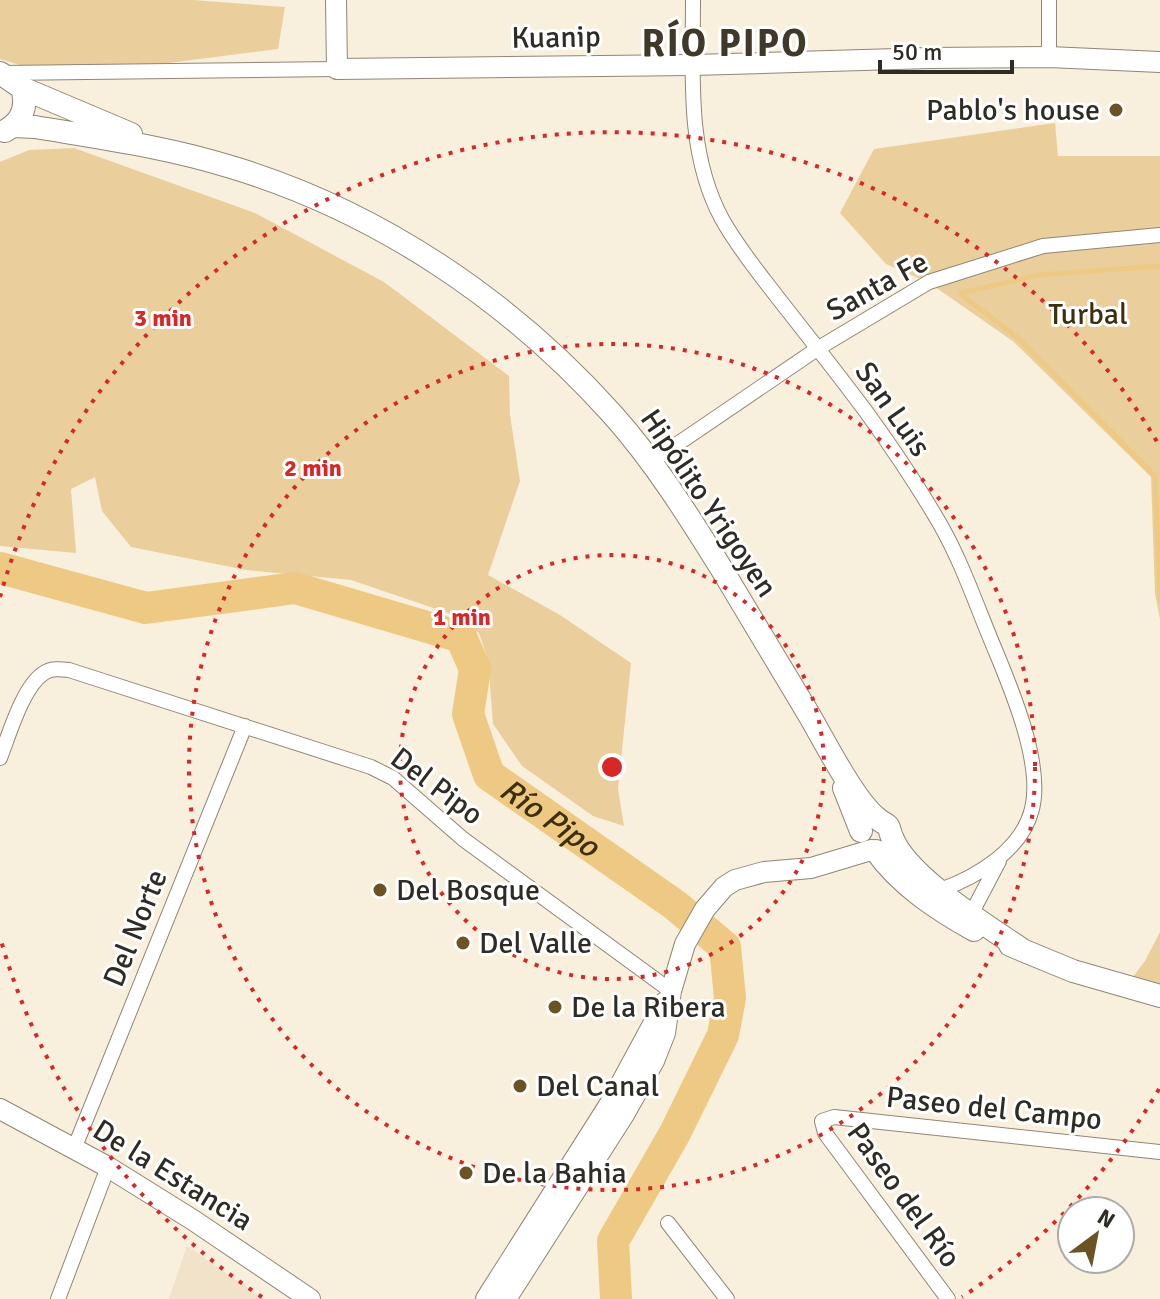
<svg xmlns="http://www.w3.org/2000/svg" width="1160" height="1299" font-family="Signika,sans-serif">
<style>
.built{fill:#f0e3ca}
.green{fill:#eacf9c}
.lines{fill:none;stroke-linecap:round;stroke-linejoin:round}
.stream{stroke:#eec983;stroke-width:5}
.river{stroke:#eec983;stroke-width:32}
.street-casing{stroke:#8f8676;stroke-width:16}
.secondary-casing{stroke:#8f8676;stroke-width:22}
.primary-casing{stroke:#8f8676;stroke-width:24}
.street{stroke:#fff;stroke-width:14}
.secondary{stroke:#fff;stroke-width:20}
.primary{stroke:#fff;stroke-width:22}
.ring{fill:none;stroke:#d62828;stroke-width:4;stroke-dasharray:4 8}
.poi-dot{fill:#6b5323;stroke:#fff;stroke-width:3}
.labels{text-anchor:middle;stroke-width:6;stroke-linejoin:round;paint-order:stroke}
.street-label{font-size:30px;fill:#2f2c25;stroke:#fff}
.poi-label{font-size:30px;fill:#2f2c25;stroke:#fff;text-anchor:start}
.park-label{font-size:30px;fill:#3d2e0e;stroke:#fff}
.water-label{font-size:32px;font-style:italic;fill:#3d2e0e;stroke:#fff}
.district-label{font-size:38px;font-weight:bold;letter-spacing:2px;fill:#40392a;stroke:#fff}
.centre{fill:#d62828;stroke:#fff;stroke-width:4}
.ring-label{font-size:24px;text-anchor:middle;font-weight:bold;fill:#d62828;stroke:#fff;stroke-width:6;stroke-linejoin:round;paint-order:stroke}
</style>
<rect width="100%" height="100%" fill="#f9efdd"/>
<!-- built -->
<path class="built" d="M 187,1246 L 264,1299 L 169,1299 Z"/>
<!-- green -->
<path class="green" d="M 0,0 L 193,0 L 285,7 L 278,49 L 98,72 L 50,74 L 0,59 Z
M 1055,123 L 1058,156 L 1160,156 L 1160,619 L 1155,594 L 1151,477 L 1014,342 L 928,282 L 886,264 L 840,213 L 874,149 Z
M 74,148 L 255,213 L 384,282 L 509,376 L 510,415 L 520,481 L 488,575 L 560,615 L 631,663 L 618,789 L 624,826 L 593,816 L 522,766 L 493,724 L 488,660 L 479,633 L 448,613 L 351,580 L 246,570 L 131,547 L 102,511 L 95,477 L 71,489 L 76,553 L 0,546 L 0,162 L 29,150 Z
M 1160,932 L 1160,996 L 1126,986 L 1145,961 Z"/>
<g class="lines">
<!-- stream -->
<path class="stream" d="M 961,293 L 1039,275 L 1160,266
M 963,296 L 1018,338 L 1155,476 L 1160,600"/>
<!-- river -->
<path class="river" id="s1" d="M 0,568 L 146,608 L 295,588 L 461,637 L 475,669 L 468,714 L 489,775 L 675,905 L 725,947 L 730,998 L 723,1035 L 675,1133 L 613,1241 L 616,1299"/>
<!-- street casing -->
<g class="street-casing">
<path id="street" d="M 693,0 C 693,73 686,153 722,219 C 738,248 759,273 778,298 C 808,336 838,374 867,413 C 893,449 918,486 940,524 C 963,564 978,610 996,652 C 1013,693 1043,765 1032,809 C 1022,850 977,877 940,890
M 1049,57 L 1049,0
M 2,73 L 337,69
M 651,462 L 817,349 L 929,282 L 1043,246 L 1160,235
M 0,758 C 9,735 23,686 44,673 C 51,668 60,669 69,670 L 371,767 L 393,778 L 463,839 L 671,991
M 968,920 L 999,861
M 74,1149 L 245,726
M 668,1223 L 727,1299
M 58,1299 L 108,1167
M 948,1299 L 825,1133 L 822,1121 L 834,1117 L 1160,1152"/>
</g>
<!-- secondary casing -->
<g class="secondary-casing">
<path id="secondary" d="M 336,0 L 337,69 L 693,65 L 930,58 L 1049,57 L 1160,62
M 0,1109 L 108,1167 L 193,1220 L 310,1299
M 486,1299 L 611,1102 L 665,1002
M 506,1299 L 625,1113 L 654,1061 L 665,1033 L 671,991 L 685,944 L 705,909 L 724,887 L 735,880 L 764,872 L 811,868 L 871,850"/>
</g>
<!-- primary casing -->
<g class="primary-casing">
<path id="primary" d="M 0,73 L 22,88 C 28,107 22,122 5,131
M 22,88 L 131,134
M 13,126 L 35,127 C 101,138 167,147 231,167 C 378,211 511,301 613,415 C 654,461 688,515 721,568 C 750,616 779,665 808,713 C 824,740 855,802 878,819 C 881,822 885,823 888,826 C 890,829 890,833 892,837 C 907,877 988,926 1024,951
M 844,788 L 861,831
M 876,851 C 900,885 938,910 974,930
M 1010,945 L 1073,971 L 1160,996"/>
</g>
<!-- street -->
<use href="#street" class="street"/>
<!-- secondary -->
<use href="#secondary" class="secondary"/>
<!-- primary -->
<use href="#primary" class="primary"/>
</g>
<!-- distance rings -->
<g class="ring">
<circle cx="612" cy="767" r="212"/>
<circle cx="612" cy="767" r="423"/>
<path d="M1159 1089A635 635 0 0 1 962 1297M262 1297A635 635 0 0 1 0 937M0 597A635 635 0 0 1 1159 445"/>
</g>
<!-- markers -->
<g class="poi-dot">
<circle cx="1116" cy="110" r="8"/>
<circle cx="380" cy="890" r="8"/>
<circle cx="463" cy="943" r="8"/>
<circle cx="555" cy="1007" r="8"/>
<circle cx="520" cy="1086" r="8"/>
<circle cx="466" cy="1173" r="8"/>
</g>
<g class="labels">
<!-- street labels -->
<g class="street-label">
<text transform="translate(556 37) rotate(-1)" y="10">Kuanip</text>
<text transform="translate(877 286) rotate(-29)" y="10">Santa Fe</text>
<text transform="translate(893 409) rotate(55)" y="10">San Luis</text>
<text transform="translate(709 503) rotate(56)" y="10">Hipólito Yrigoyen</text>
<text transform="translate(437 786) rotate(37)" y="10">Del Pipo</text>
<text transform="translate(135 928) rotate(-68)" y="10">Del Norte</text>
<text transform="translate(994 1108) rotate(6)" y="10">Paseo del Campo</text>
<text transform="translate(173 1175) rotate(32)" y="10">De la Estancia</text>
<text transform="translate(904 1195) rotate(54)" y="10">Paseo del Río</text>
</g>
<!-- poi labels -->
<g class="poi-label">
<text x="1100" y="120" text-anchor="end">Pablo's house</text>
<text x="396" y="900">Del Bosque</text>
<text x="479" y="953">Del Valle</text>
<text x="571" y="1017">De la Ribera</text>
<text x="536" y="1096">Del Canal</text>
<text x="482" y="1183">De la Bahia</text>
</g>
<!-- park labels -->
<g class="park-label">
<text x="1088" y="324">Turbal</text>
</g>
<!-- water labels -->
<g class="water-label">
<text dy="11" stroke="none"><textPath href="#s1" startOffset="694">Río Pipo</textPath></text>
</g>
<!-- district labels -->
<g class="district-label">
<text x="725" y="56">RÍO PIPO</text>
</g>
</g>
<circle cx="612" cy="767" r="12" class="centre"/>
<g class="ring-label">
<text x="163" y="326">3 min</text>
<text x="313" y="476">2 min</text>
<text x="462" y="625">1 min</text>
</g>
<!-- north arrow -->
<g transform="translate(1096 1235) rotate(32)"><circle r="38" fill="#ffffff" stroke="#acaba8" stroke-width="2"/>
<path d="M0-6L14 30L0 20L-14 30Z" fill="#6b5323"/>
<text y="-12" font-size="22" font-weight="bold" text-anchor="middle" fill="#2f2c25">N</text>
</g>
<!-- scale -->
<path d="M880 60v12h132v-12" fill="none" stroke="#2f2c25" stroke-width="4"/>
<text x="892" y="60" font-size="24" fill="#2f2c25" stroke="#ffffff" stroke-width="6" paint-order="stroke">50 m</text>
</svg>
